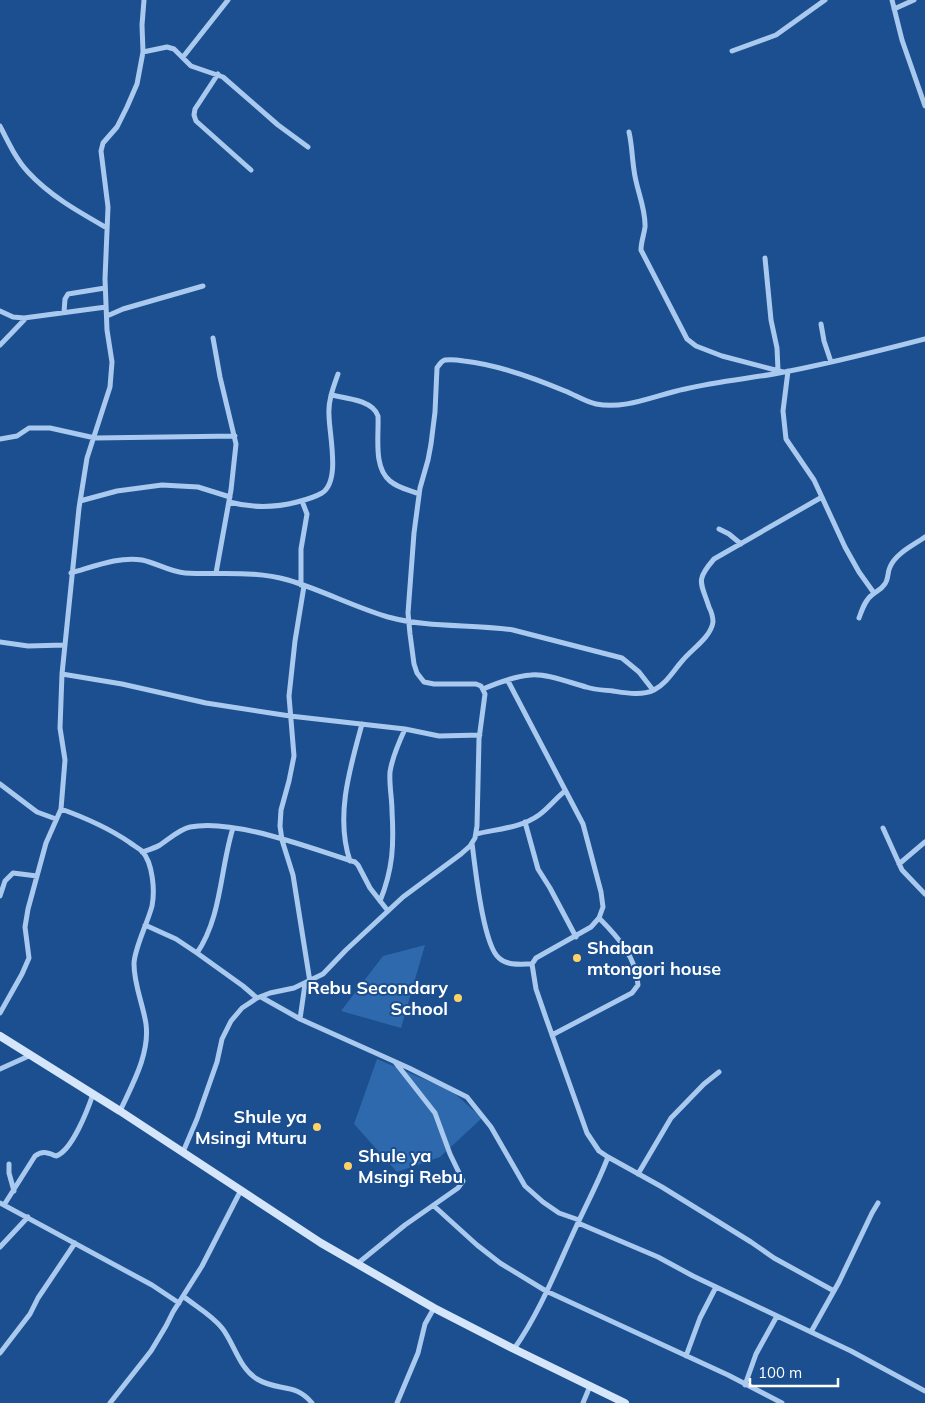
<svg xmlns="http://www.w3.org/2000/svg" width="925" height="1403" font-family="Mulish,sans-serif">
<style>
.pitch{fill:#2e69ad}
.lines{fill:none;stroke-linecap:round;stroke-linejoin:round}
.street{stroke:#a9c9ee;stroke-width:5}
.secondary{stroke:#d6e6fa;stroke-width:8}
.poi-dot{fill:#ffd166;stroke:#1b4f8f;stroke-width:2}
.labels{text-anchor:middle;stroke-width:4;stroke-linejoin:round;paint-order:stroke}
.poi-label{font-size:18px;font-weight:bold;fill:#fff;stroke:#1b4f8f;text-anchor:start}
</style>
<rect width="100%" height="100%" fill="#1b4f8f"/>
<!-- pitch -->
<path class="pitch" d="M 425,945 L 401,1028 L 341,1011 L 383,956 Z
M 377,1059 L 452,1091 L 482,1118 L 440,1157 L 397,1172 L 354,1124 Z"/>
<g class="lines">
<!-- street -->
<path class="street" d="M 892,0 L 902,40 L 925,106
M 894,9 L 914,0
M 732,51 L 776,35 L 825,0
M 143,52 L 167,47 L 174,49 L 191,66 L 223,77 L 278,125 L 308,147
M 183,57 L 228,0
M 218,74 L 195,109 L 194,115 L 196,121 L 251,170
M 0,126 C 8,142 16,159 28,172 C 50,196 79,212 107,228
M 629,132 C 632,145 632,157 634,170 C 636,189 646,208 645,227 C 644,235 641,242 641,250 L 687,339 L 696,346 L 722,356 L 783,372
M 765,258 L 771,320 L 777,348 L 778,370
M 0,311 L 13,317 L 24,318 L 106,307
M 64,312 L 65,299 L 68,294 L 105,288
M 107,316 L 123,309 L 203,286
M 821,324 L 824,341 L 831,362
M 213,338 L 220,377 L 236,444 L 231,490 L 216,573
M 0,345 L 26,318
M 788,371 L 783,411 L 786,439 L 814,480 L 845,547 L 859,572 L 874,593
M 331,395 C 345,398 373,400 378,416 C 379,436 373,467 390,481 C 398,488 409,490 419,494
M 0,439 L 17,436 L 29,428 L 50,428 L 95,438 L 235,436
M 80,501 L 117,491 L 162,485 L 198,487 L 230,497
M 229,502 C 252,508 274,508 297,502 C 305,500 315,497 322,493 C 341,481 329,434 329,415 C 328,401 333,388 338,374
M 719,529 L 729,534 L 741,544
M 71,573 C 93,567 119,556 142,560 C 157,563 170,572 185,573 C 220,575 253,570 288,580 C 322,590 354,607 388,617 C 429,628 471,624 513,630 L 622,658 L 639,672 L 653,690
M 301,585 L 301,549 L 307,514 L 302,501
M 304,586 L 295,641 L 289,696 L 294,756 L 289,781 L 281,810 L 280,826 L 282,840 L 293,875 L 310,982
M 859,618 C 862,610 865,600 872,595 C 876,591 881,590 884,585 C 889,580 887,573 890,567 C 896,553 914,545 925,537
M 0,642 L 28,646 L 65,645
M 62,674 L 122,684 L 206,703 L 290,716 L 405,729 L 439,736 L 480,735
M 508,681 L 583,824 L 601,892 L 603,907 L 599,918 L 591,927 L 536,958 L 532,964 L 536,989 L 546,1018 L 587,1133 L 599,1151 L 608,1157 L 662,1187 L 751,1242 L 774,1258 L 834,1291
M 483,689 C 497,683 515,676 531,675 C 546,673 571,683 586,687 C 595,690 604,690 613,691 C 626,693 642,696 654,690 C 667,683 673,671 683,660 C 692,649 711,637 713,622 C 713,617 711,611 709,607 C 701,582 695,581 714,559 L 822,497
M 0,784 L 37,812 L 56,819
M 61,809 C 86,818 107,827 129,842 C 133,845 138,848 142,851 C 153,863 155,891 152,906 C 148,922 134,949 134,964 C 134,985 143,1004 146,1024 C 150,1054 132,1085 120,1111
M 525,822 L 538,869 L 550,888 L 576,937
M 883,828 L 902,870 L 925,894
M 476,834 C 497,829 521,828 539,815 C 549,808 556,798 565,791
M 472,843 C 475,866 483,945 499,958 C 507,966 522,964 532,964
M 142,852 C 148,850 155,848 160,845 C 169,839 180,829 190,827 C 234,818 312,849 355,862 L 358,865 L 370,888 L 388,911
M 350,861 C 335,816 350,768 362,724
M 899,864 L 925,842
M 0,896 L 5,881 L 13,873 L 37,876
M 380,901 C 393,869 394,845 392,811 C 392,798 389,785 390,772 C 392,758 399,742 405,729
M 145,925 L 176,939 L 197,953 L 243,986 L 257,998
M 197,953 C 222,916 220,869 233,828
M 261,997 L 300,1019 L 409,1068 L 467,1097 L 491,1127 L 525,1186 L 543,1202 L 559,1213 L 579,1220
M 0,1013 L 22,974 L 29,958 L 25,927 L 28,909 L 46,843 L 61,809 L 65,760 L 60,728 L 62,674 L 79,508 L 87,458 L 110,387 L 112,362 L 107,330 L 105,279 L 108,207 L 101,151 L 103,143 L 117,127 L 127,107 L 137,84 L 143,52 L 142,25 L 144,0
M 300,1019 L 305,984
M 552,1035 L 632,993 L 638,985 C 637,958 617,936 599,918
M 0,1069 L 31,1055
M 183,1152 L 197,1119 L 217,1062 L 222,1039 L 231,1021 L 242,1008 L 257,998 L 270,993 L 294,988 L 323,974 L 346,950 L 403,897 L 461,854 L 470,846 L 475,838 L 477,826 L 479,739 L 485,694 L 481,686 L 476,684 L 434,684 L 424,682 L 417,673 L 414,664 L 410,634 L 408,613 L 414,533 L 420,488 L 428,460 L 431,444 L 435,412 L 437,368 C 439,365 441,361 445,360 C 451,359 458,360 464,361 C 499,365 532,377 565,391 C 575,395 586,402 596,404 C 626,410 655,395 685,389 C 714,382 744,379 774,374 C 825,365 875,352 925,339
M 9,1164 L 9,1173 L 14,1191
M 638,1174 L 671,1118 L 704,1084 L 719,1072
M 0,1203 L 152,1285 L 179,1303
M 4,1205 L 35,1156 C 43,1150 48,1153 56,1156 C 72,1151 88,1109 93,1094
M 434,1206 L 477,1245 L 500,1263 L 546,1291 L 728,1375 L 782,1403
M 578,1223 L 658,1257 L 693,1276 L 851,1351 L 925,1391
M 0,1247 L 28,1217
M 357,1264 L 405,1225 L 458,1188 L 463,1181 L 450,1154 L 435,1113 L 395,1062
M 183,1296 C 195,1306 212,1315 222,1328 C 234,1343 239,1368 257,1379 C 278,1392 295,1382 312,1403
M 811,1332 L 839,1282 L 872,1213 L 878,1203
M 514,1349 C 540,1312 557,1268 576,1227 C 587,1203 599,1181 608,1157
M 0,1353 L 30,1314 L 38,1298 L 75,1243
M 686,1356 L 700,1318 L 716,1287
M 745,1385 L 756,1354 L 777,1316
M 110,1403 L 151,1351 L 166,1326 L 173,1312 L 202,1266 L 241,1190
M 397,1403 L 418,1353 L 425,1324 L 434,1308
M 583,1403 L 590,1386"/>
<!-- secondary -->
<path class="secondary" d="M 0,1036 L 120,1111 L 321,1243 L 434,1308 L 514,1349 L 625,1403"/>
</g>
<!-- markers -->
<g class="poi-dot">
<circle cx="577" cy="958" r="5"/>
<circle cx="458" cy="998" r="5"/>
<circle cx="317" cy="1127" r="5"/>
<circle cx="348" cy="1166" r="5"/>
</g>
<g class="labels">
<!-- poi labels -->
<g class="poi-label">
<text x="587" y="954">Shaban<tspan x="587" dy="21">mtongori house</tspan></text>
<text x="448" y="994" text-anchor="end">Rebu Secondary<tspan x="448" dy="21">School</tspan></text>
<text x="307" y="1123" text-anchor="end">Shule ya<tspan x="307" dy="21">Msingi Mturu</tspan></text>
<text x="358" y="1162">Shule ya<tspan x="358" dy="21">Msingi Rebu</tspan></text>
</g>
</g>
<!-- scale -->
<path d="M750 1378v8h88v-8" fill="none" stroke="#ffffff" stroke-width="2.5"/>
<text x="758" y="1378" font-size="15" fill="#ffffff" stroke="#1b4f8f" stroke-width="4" paint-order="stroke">100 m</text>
</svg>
